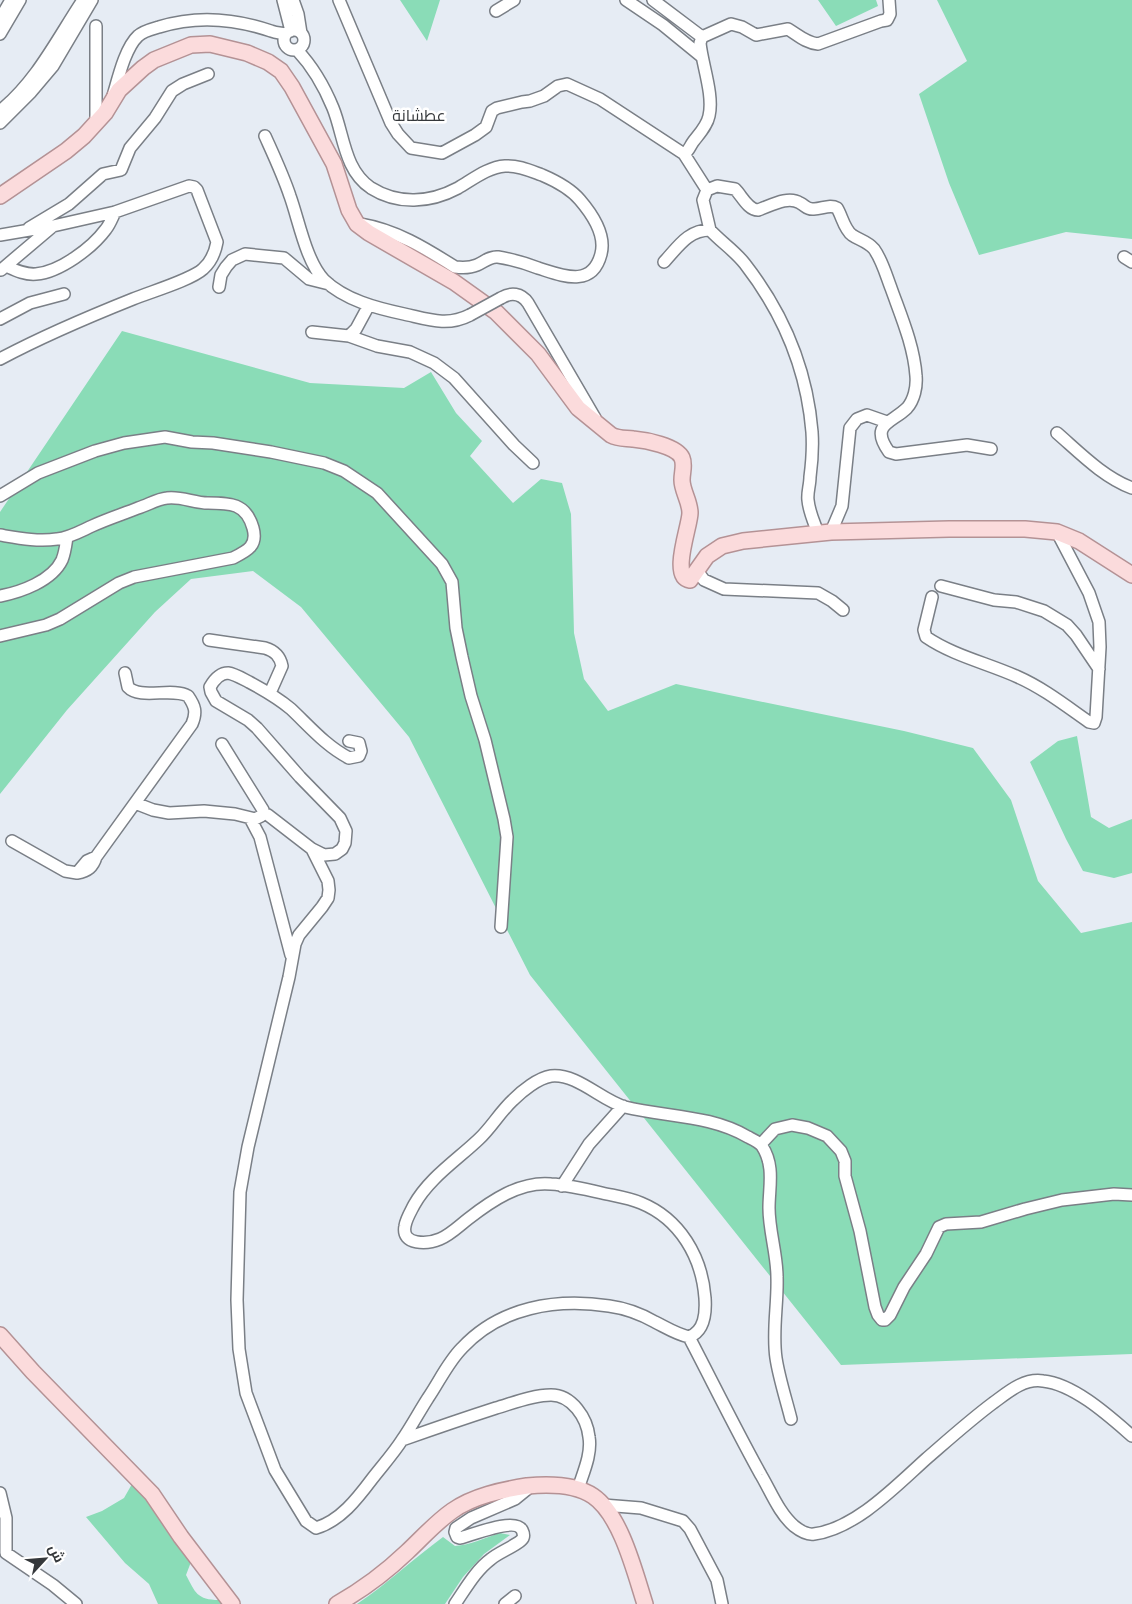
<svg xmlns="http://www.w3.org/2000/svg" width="1132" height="1604" font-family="'Fira Sans Condensed',Cairo,sans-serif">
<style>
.green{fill:#8adcb7}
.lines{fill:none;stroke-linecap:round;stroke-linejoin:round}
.minor-casing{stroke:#7a7f86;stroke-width:14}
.major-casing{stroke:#b49295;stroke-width:18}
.minor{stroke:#fff;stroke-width:11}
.major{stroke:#fbdbdc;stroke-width:15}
.minor-bridge-casing{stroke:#7a7f86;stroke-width:14;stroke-linecap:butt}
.minor-bridge{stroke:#fff;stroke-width:11}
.labels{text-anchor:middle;stroke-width:5;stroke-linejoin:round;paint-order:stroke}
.quarter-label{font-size:16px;fill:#35383b;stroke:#fff}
</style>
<rect width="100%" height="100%" fill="#e6ecf4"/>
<!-- green -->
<path class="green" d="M 400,0 L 440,0 L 427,41 Z
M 818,0 L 876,0 L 878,6 L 836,26 Z
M 937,0 L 1132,0 L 1132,239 L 1066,232 L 979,255 L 949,183 L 919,94 L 967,61 Z
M 122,331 L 310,383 L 404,388 L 431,372 L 456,413 L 482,441 L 470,456 L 513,503 L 541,479 L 562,483 L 571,514 L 574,633 L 584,679 L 608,711 L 676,684 L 904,731 L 973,748 L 1011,800 L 1038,881 L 1081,933 L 1132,922 L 1132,1354 L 841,1365 L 530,975 L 409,737 L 301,607 L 253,571 L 191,579 L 155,612 L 67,710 L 0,794 L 0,512 Z
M 1077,736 L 1091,817 L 1109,828 L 1132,819 L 1132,873 L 1114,878 L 1083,871 L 1066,839 L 1030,762 L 1058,741 Z
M 132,1484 L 150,1504 L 191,1562 L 186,1575 C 195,1592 197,1600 219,1600 L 222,1604 L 158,1604 L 149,1584 L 125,1563 L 86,1517 L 102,1511 L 124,1498 Z
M 500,1533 L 510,1535 L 484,1554 L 463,1577 L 445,1604 L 357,1604 C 387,1584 413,1559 443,1537 L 455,1546 C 471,1545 484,1538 500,1533 Z"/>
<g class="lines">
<!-- minor casing -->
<g class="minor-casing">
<path id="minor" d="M 283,0 L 291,31
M 293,0 L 298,14 L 301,33
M 339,0 L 391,123 L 398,134 L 411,148 L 442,153 L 475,135 L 486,127 L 492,111 L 497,108 L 522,102 L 530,101 L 544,96 L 558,86 L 567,84 L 600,99 L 684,154
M 626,0 L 663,25 L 701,56
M 653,0 L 702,37
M 496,11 L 514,0
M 0,19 L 11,0
M284 40a10 10 0 1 1 20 0a10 10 0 1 1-20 0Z
M 0,34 L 20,0
M 297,50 C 313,67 324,86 333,108 C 344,135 344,170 371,188 C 398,205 430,203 458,188 C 472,180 488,167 505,166 C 518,165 531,171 542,175 C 556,181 570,188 580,200 C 592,214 606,235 601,254 C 592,289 561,275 538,268 C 525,263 511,259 498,257 C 490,256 484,262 477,265 C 470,268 463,268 455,267 C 425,248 396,230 360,224
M 113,96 C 118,79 125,48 138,36 C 143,31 152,29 159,27 C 197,15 233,18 271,31 C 276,33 281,33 286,34
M 0,111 C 37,81 57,39 83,0
M 0,123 L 31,92 L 53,66 L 92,0
M 96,123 L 96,26
M 265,136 C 274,156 283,175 290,196 C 299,221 306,261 324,280 C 345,300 376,308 404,314 C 427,319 447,327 470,315
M 707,190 L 717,186 L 735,189 C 742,196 748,210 758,210 C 770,206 788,195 800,203 C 806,206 807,210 814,209 C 822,209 830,204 837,208 C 842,216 844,229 852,235 C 859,240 867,241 874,249 C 882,260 886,275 891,288 C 901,316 914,346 916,376 C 917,387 914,400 907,408 C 892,423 869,424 889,452 L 896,454 L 967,445 L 991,449
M 29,228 L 69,204 L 103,174 L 121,170 L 130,148 L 155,118 L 172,91 L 183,84 L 208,74
M 710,230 L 703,200 L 707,190 L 684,154 C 689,151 690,146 693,142 C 699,134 707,126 709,116 C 714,95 702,64 700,43 L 702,37 L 731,24 L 742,27 L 756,35 L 788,29 C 798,35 806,43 818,44 L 881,21 L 887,20 L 890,14 L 889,0
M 0,235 L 53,226 L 115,212 L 189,186 L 194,187 L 197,190 L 217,242 C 215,253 211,262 203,269 C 191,280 150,292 133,299 C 88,317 43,336 0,359
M 1124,257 L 1132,262
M 664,262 C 678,247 688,230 710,230 C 721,242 735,251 745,264 C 783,313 807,370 812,432 C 813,447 812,462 810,477 C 810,485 807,493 808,500 C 809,512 814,522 818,533
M 6,266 C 15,270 25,275 36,274 C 60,272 92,248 106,229 C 110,224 112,218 115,212
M 1,270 L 53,226
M 219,287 L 221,275 L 226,267 L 232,260 L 245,254 L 284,258 L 309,279 L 329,284
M 501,298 C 511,292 521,293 528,303 L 595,418
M 0,319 L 30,303 L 64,294
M 312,332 L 349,336 L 356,329 L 369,305
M 349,336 L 377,346 L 410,352 L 434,363 L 454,378 L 514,445 L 533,463
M 1057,433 C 1080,453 1103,477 1132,488
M 0,496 L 38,473 L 95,451 L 124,443 L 165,437 L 192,442 L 213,443 L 271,452 L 324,463 L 344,471 L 377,493 L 442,564 L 452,582 L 456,628 L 462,657 L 471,696 L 485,740 L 504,819 L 507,837 L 501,927
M 831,532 L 842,506 L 850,428 L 857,419 L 867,415 L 887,422
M 0,535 C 18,538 38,542 57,539 C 69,538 81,531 92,526 C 107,519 123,514 138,508 C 148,505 157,499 167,498 C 181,496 194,503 208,503 C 230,503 246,503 253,528 C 258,546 247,551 233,558 L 134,577 L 119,583 L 60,619 L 46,625 L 0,636
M 697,571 L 704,580 L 724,589 L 818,593 L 832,601 L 843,610
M 941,586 L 994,600 L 1016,602 L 1044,611 L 1067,625 L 1076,635 L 1099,669
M 0,596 C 21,592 52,581 62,560 C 65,553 66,544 67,537
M 932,597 L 924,630 L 926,637 C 954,656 987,663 1018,677 C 1043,688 1066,706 1089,722 L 1094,723 L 1096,717 L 1100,647 L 1099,622 L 1089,593 L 1057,532
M 209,640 L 265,648 C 275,651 280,656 282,666 L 270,693
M 222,744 L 263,810
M 135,803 L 153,810 L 169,813 L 204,811 L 235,814 L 255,819 L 261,816
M 268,815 L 312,849 L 324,855 L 335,854 L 342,849 L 345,843 L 346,831 L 340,818 L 300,777 L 257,728 L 248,720 L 216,701 L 211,692 L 210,687 C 214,680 220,673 228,673 C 235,674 243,679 249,682 C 264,690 278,698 291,709 C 310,727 326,746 349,758 L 359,756 L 361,751 L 359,743 L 349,741
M 250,818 L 260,837 L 291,955
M 12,841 L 65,871 L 77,873
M 312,849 L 328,881 L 329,890 L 328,898 L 322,907 L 299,935 L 295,944 L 289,977 L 248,1147 L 240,1192 L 237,1300 L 239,1349 L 246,1393 L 275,1470 L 306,1521 L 316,1528 C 340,1521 357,1499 372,1479 C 382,1466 393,1454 402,1440 C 411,1427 419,1412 428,1398 C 439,1382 448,1362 462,1348 C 500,1307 556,1298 609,1306 C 624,1308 641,1314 655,1322 C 667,1328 676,1334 689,1337 C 705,1331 706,1313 705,1298 C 702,1257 680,1219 641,1203 C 629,1198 615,1196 602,1193 C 585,1189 568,1185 551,1184 C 520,1181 491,1201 468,1219 C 459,1226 450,1235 440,1239 C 428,1244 401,1246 405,1226 C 406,1219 411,1211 414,1205 C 429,1178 457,1160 479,1139 C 491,1128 500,1112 513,1100 C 522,1091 538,1078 551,1076 C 577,1073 602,1101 625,1107 C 666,1117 711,1115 748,1137 C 752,1139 759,1142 762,1146 C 775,1166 769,1187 769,1208 C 769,1231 777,1254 777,1277 C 778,1304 772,1331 776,1358 C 779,1378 786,1399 791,1419
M 96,857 L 87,861 L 77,873 C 88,871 93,867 96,857 L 192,724 C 197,712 195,706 188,696 C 172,687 140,700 128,687 L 125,673
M 761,1144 L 775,1129 L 792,1125 L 808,1128 L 827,1136 L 841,1151 L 845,1161 L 845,1176 L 860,1231 L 875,1307 L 878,1315 L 882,1320 L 885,1320 L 890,1315 L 904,1287 L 926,1254 L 939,1227 L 946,1224 L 981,1222 L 1025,1209 L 1062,1200 L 1114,1194 L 1132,1195
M 562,1186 L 589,1144 L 623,1106
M 689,1337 C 713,1383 736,1430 761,1475 C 771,1492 779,1513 794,1526 C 799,1530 807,1535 814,1534 C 855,1529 896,1486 926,1459 C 948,1440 969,1421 993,1403 C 1007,1393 1023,1378 1043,1381 C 1074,1384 1109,1416 1132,1436
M 402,1440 C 433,1429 465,1418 496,1408 C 513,1403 533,1395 551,1395 C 572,1395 587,1418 589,1437 C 592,1454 583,1473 578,1489
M 0,1493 L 6,1518 L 6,1553 L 53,1585 L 76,1604
M 603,1505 L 641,1508 L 683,1521 L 690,1529 L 717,1580 L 722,1604
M 455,1604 C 466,1588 476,1570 491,1559 C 497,1553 520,1544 523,1538 C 524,1536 523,1532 522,1530 C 515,1517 472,1535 460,1538 L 457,1537 L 455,1532 L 456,1528 L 471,1518 L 515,1499 L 531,1486
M 505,1604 L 515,1596"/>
</g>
<!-- major casing -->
<g class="major-casing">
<path id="major" d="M 0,196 L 66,151 L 84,136 L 105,113 L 119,90 L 143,68 L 154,60 L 191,45 L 210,44 L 247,53 L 268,62 L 281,71 L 292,87 L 334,164 L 349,210 L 357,224 L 369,233 L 454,282 L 496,312 L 538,354 L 578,408 L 611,435 C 618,439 626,438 633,439 C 645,440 677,446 682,458 C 685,465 682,472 682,480 C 682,491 690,501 690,513 C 690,526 670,577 690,580 L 707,556 L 722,546 L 743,541 L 831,532 L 949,529 L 1025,529 L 1057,532 L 1079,541 L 1132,575
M 0,1335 L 33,1372 L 152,1494 L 181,1537 L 232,1604
M 337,1604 C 362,1590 386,1572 407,1552 C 422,1538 435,1523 452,1511 C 473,1496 502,1490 527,1486 C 548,1484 575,1484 593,1496 C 621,1515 635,1573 645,1604"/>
</g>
<!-- minor -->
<use href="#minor" class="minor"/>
<!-- major -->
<use href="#major" class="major"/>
<!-- minor-bridge casing -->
<g class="minor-bridge-casing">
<path id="minor-bridge" d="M 470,315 L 501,298"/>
</g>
<!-- minor-bridge -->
<use href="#minor-bridge" class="minor-bridge"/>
</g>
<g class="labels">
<!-- quarter labels -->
<g class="quarter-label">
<text x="419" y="121">عطشانة</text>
</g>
</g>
<!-- north arrow -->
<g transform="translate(45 1559) rotate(64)" stroke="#ffffff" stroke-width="4" paint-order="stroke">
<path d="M0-4L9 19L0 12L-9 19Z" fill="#35383b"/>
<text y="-8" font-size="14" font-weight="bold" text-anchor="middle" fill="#35383b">ش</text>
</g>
</svg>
